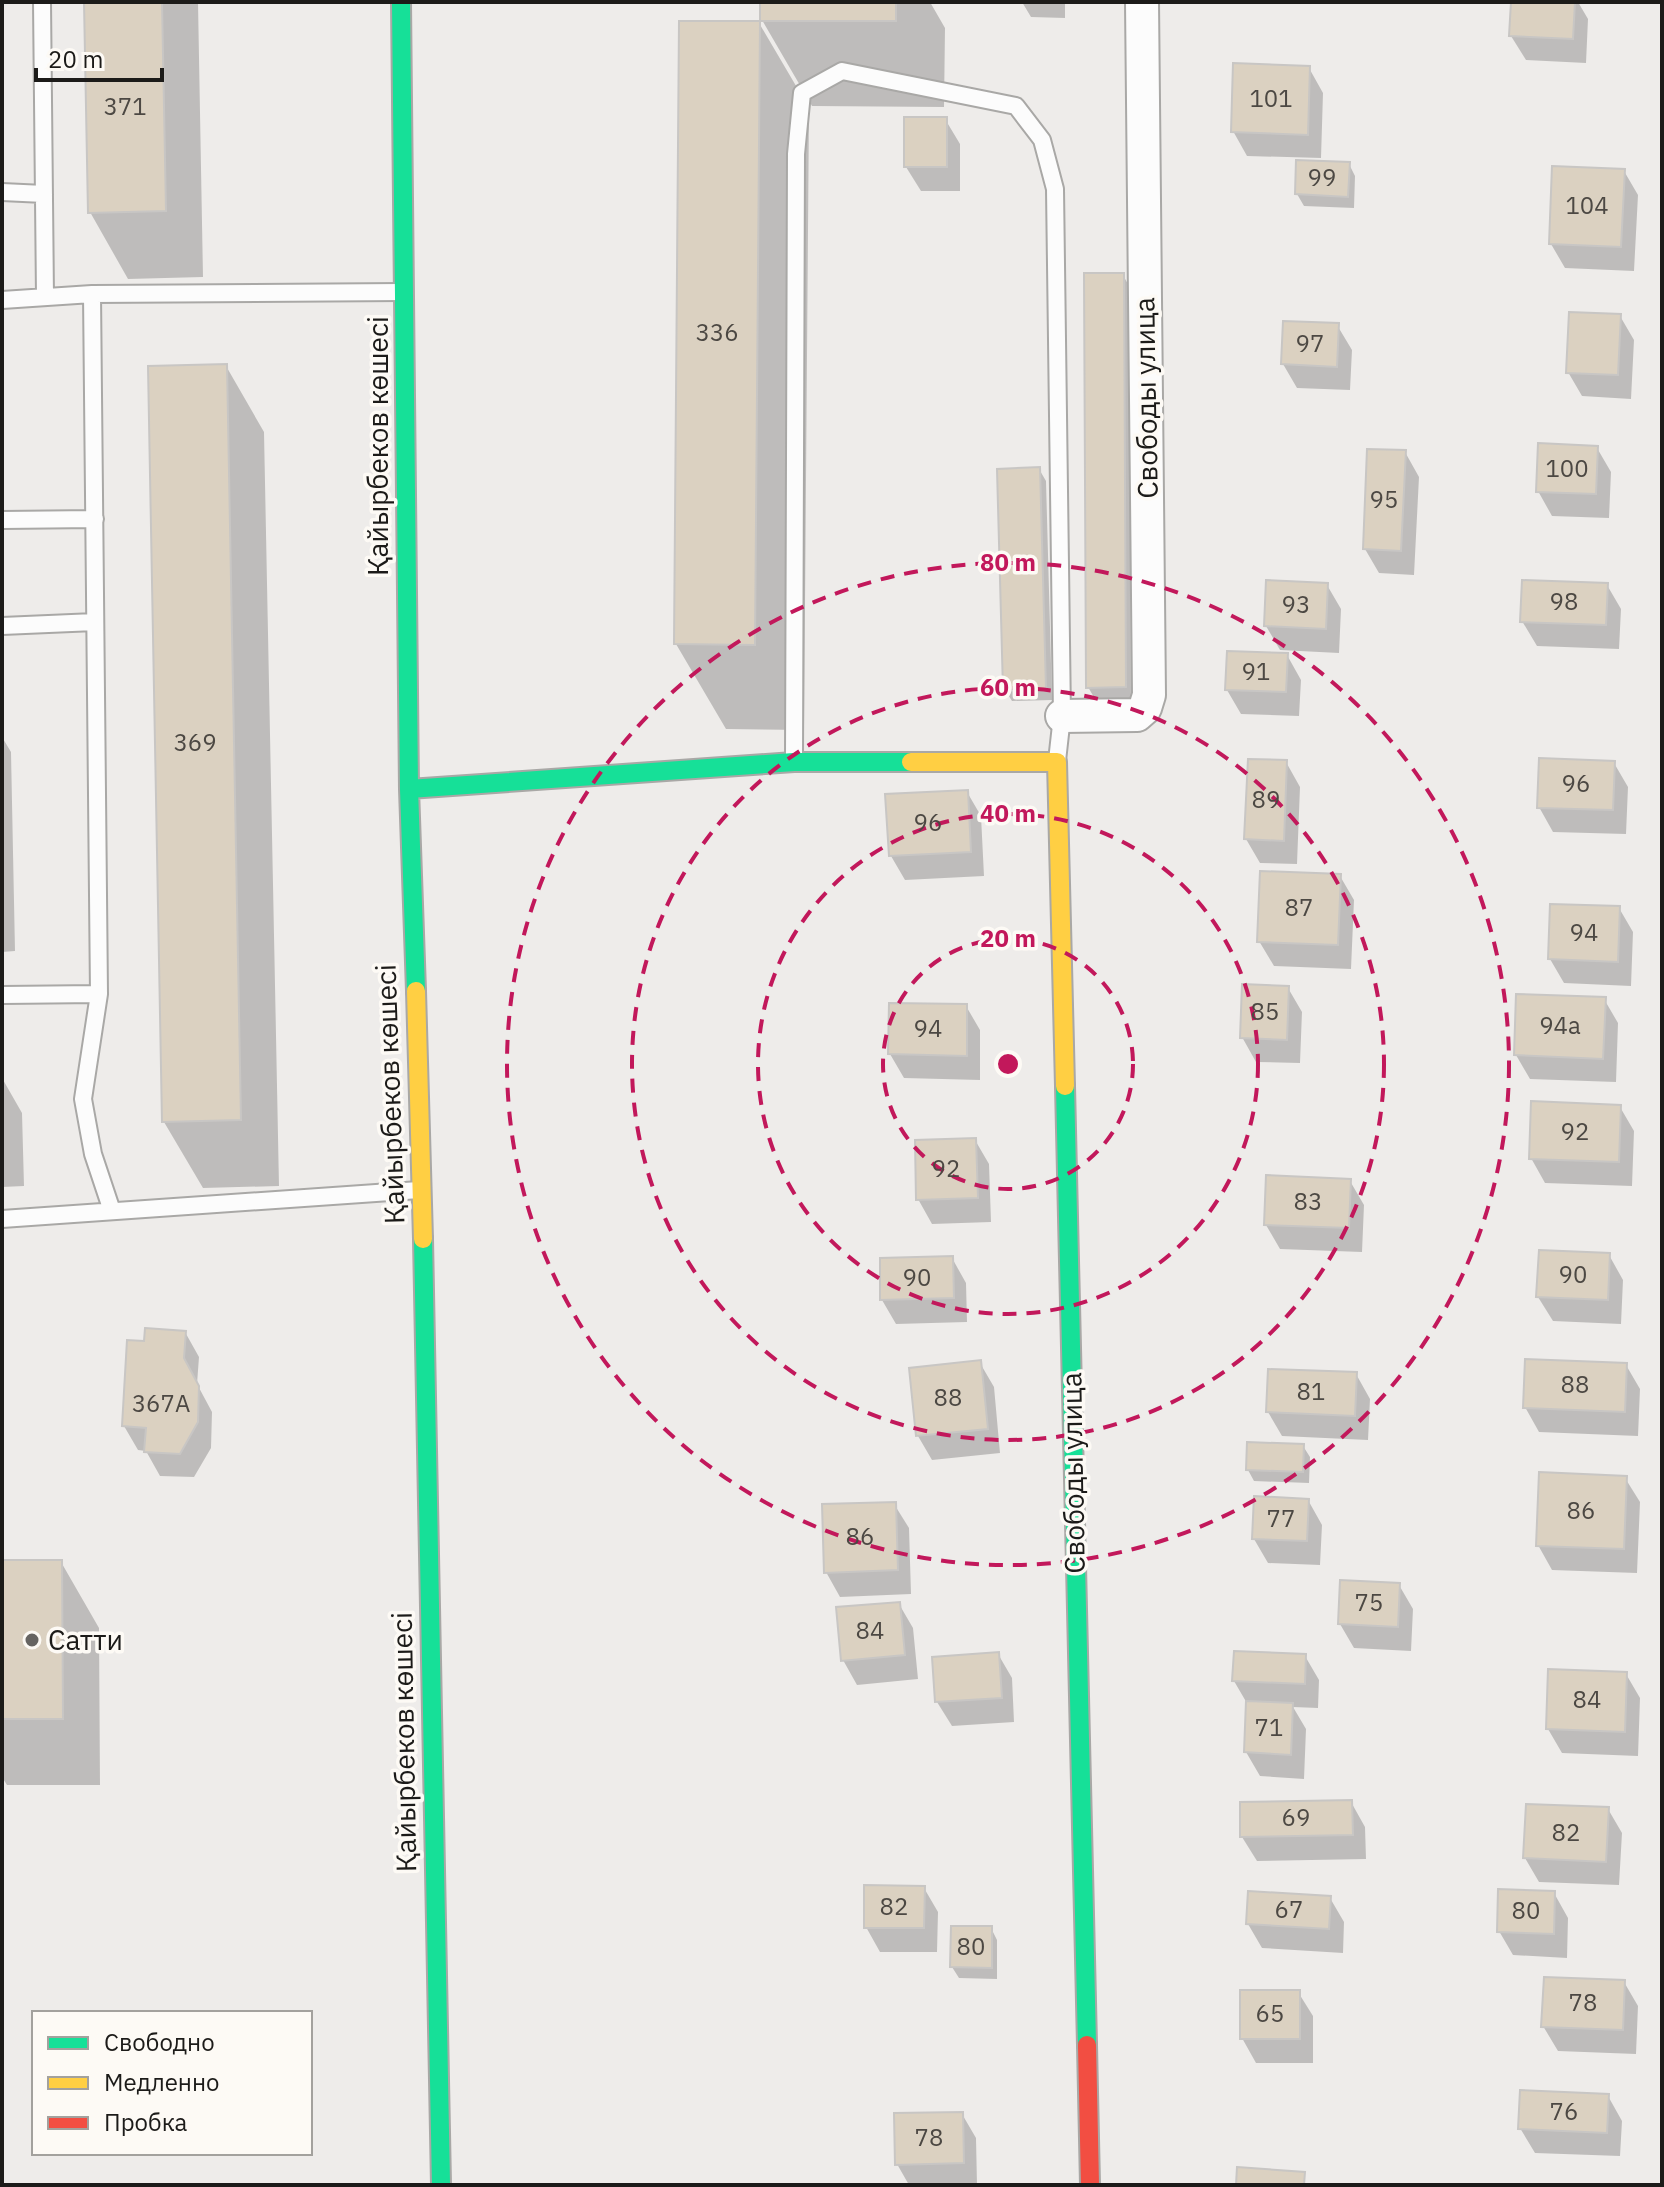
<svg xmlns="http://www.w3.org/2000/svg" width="1664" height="2187" font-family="'IBM Plex Sans',sans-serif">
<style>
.shadow{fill:#0003}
.building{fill:#dbd1c1;stroke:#c8c6c4;stroke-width:2}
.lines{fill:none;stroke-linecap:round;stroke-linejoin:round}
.lane-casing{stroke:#a9a8a6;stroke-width:20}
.street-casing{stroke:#a9a8a6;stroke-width:36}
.fast-casing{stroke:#a9a8a6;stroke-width:22}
.slow-casing{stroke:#a9a8a6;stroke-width:22}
.jam-casing{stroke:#a9a8a6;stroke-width:22}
.lane{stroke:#fcfcfc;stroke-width:16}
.street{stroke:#fcfcfc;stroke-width:32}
.fast{stroke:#16e098;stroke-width:18}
.slow{stroke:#ffcf43;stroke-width:18}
.jam{stroke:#f24e42;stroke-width:18}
.ring{fill:none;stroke:#c2185b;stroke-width:4;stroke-dasharray:14 10}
.poi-dot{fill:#666462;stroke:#fdfaf5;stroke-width:3}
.labels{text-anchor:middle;stroke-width:7;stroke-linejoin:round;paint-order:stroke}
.number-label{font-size:24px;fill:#4c4843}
.street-label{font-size:28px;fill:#1c1b19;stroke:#fdfaf5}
.poi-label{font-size:28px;fill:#1c1b19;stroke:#fdfaf5;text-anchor:start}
.centre{fill:#c2185b;stroke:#fdfaf5;stroke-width:4}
.ring-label{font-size:24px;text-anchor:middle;font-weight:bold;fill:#c2185b;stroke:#fdfaf5;stroke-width:7;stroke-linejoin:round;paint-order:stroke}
</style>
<rect width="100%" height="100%" fill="#eeecea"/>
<!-- shadow -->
<path class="shadow" d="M 86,2 L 198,2 L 203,277 L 128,279 L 90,212 Z
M 762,2 L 930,2 L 945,28 L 944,107 L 812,106 L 762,20 Z
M 1022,2 L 1065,2 L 1065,18 L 1031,17 Z
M 1513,2 L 1578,2 L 1588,19 L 1586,63 L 1526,60 L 1511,36 Z
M 759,23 L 809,108 L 804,730 L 726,729 L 676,644 Z
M 1309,68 L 1323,93 L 1321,158 L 1247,156 L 1233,131 Z
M 945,119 L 960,144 L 960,191 L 921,191 L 906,167 Z
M 1349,164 L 1355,176 L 1354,208 L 1304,206 L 1297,194 Z
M 1624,171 L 1638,195 L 1634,271 L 1565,268 L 1551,244 Z
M 1123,275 L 1129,286 L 1131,699 L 1095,699 L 1088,687 Z
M 1620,316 L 1634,340 L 1631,399 L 1582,396 L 1568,372 Z
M 1337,325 L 1352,350 L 1350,390 L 1297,388 L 1283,364 Z
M 226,366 L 264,432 L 279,1186 L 203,1188 L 164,1122 Z
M 1597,448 L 1611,472 L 1609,518 L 1552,516 L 1538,491 Z
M 1405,452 L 1419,477 L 1414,575 L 1379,573 L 1365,549 Z
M 1039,469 L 1046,481 L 1052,700 L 1012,701 L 1005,690 Z
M 1327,585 L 1341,609 L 1339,653 L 1280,650 L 1266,626 Z
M 1607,585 L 1621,609 L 1619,649 L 1537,646 L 1522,621 Z
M 1287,655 L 1301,680 L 1299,716 L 1241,714 L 1227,690 Z
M 2,737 L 11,752 L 15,951 L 2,952 Z
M 1286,762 L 1300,787 L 1297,864 L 1260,863 L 1246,839 Z
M 1614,763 L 1628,787 L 1626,834 L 1553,832 L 1539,807 Z
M 967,792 L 981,816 L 984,876 L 905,880 L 891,856 Z
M 1340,876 L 1354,900 L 1351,969 L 1274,966 L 1259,941 Z
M 1619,908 L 1633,932 L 1631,986 L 1564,983 L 1550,959 Z
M 1288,988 L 1302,1012 L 1300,1063 L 1256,1062 L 1242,1037 Z
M 1604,999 L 1618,1023 L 1616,1082 L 1530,1079 L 1516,1055 Z
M 966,1006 L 980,1030 L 980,1080 L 904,1078 L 890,1054 Z
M 2,1078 L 22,1113 L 24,1186 L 2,1187 Z
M 1620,1107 L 1634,1131 L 1632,1186 L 1545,1183 L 1531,1158 Z
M 975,1140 L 989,1164 L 991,1222 L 932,1224 L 918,1199 Z
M 1350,1181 L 1364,1205 L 1362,1252 L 1280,1249 L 1266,1225 Z
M 1609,1255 L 1623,1280 L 1621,1324 L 1553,1321 L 1538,1297 Z
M 952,1258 L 966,1283 L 967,1322 L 896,1324 L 882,1300 Z
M 185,1332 L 199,1357 L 197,1384 L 212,1412 L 211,1448 L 194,1477 L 160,1476 L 146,1451 L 138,1450 L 124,1426 L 146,1343 Z
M 980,1363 L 994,1387 L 1000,1453 L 932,1460 L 918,1436 Z
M 1626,1365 L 1640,1389 L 1638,1436 L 1539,1432 L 1525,1407 Z
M 1356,1374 L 1370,1399 L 1368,1440 L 1282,1436 L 1268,1412 Z
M 1303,1446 L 1310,1457 L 1309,1483 L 1254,1481 L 1248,1470 Z
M 1625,1478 L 1640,1502 L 1637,1573 L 1552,1570 L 1538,1545 Z
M 1308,1500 L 1322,1525 L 1320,1565 L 1268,1563 L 1254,1539 Z
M 894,1504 L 909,1528 L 911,1594 L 840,1597 L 826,1572 Z
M 2,1562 L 61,1562 L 99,1628 L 100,1785 L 7,1785 L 2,1777 Z
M 1399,1585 L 1413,1609 L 1411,1651 L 1354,1648 L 1340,1624 Z
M 899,1604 L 913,1628 L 918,1679 L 857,1685 L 843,1660 Z
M 998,1654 L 1012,1678 L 1014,1722 L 952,1726 L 937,1702 Z
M 1305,1656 L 1319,1680 L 1318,1708 L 1293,1707 L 1306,1729 L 1304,1779 L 1260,1776 L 1246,1752 L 1248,1705 L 1234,1681 Z
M 1626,1674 L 1640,1698 L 1638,1756 L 1562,1753 L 1548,1729 Z
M 1351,1802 L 1365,1827 L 1366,1859 L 1257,1861 L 1242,1837 Z
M 1608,1809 L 1622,1833 L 1619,1885 L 1539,1882 L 1525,1858 Z
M 924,1888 L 938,1912 L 937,1952 L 880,1952 L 866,1927 Z
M 1554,1893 L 1568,1918 L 1567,1958 L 1513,1955 L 1499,1931 Z
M 1330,1898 L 1344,1922 L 1343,1953 L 1262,1948 L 1248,1924 Z
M 991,1928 L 997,1940 L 997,1979 L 959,1978 L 952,1967 Z
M 1624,1982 L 1638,2006 L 1636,2054 L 1558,2051 L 1543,2026 Z
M 1298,1992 L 1313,2016 L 1313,2063 L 1256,2063 L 1242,2038 Z
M 1608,2096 L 1622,2121 L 1620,2156 L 1535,2153 L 1520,2128 Z
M 962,2114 L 976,2138 L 977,2185 L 909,2185 L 897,2164 Z"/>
<!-- building -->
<path class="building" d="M 84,2 L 162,2 L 166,211 L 88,213 Z
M 760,2 L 896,2 L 896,21 L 760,21 Z
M 1511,2 L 1575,2 L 1573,39 L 1509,36 Z
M 679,21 L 760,21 L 755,645 L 674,644 Z
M 1233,63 L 1310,66 L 1308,135 L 1231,132 Z
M 904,117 L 947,117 L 947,167 L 904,167 Z
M 1296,160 L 1350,162 L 1348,197 L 1295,194 Z
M 1552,166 L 1625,169 L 1621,247 L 1549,244 Z
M 1084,273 L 1124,273 L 1126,687 L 1086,688 Z
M 1569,312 L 1621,314 L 1618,375 L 1566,373 Z
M 1283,321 L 1339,323 L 1337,367 L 1281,364 Z
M 227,364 L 241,1120 L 162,1122 L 148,366 Z
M 1538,443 L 1598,446 L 1596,494 L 1536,492 Z
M 1367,449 L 1406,450 L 1401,551 L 1363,549 Z
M 1040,467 L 1046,689 L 1003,690 L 997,469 Z
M 1266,580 L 1328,583 L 1326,629 L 1264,626 Z
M 1522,580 L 1608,583 L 1606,625 L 1520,622 Z
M 1227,651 L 1288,653 L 1286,692 L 1225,690 Z
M 1539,758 L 1615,761 L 1613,810 L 1537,808 Z
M 1248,759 L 1287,760 L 1284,841 L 1244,839 Z
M 968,790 L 971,852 L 889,856 L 885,794 Z
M 1260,871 L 1341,874 L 1338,945 L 1257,942 Z
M 1550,904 L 1620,906 L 1618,962 L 1548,959 Z
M 1242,984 L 1289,986 L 1287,1040 L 1240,1038 Z
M 1516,994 L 1606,997 L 1603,1059 L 1514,1055 Z
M 889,1003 L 967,1004 L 967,1056 L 888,1054 Z
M 1531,1101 L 1621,1105 L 1619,1162 L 1529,1159 Z
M 976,1138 L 978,1198 L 916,1200 L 915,1140 Z
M 1266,1175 L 1351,1179 L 1349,1228 L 1264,1225 Z
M 1539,1250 L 1610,1253 L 1608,1300 L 1536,1297 Z
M 953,1256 L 954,1298 L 880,1300 L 880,1258 Z
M 145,1328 L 186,1331 L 184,1358 L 199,1386 L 198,1422 L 180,1454 L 144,1452 L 146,1428 L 122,1426 L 127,1340 L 144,1341 Z
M 1525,1359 L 1627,1363 L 1625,1412 L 1523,1408 Z
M 981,1360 L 988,1429 L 916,1436 L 909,1368 Z
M 1268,1369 L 1357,1372 L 1355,1416 L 1266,1412 Z
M 1247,1442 L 1304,1444 L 1303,1472 L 1246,1470 Z
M 1539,1472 L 1627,1476 L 1624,1549 L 1536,1546 Z
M 1254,1496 L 1309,1499 L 1307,1541 L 1252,1539 Z
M 896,1502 L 898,1570 L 824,1573 L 822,1504 Z
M 2,1560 L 62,1560 L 63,1719 L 2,1719 Z
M 1340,1580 L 1400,1583 L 1398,1627 L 1338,1624 Z
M 900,1602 L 905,1655 L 841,1661 L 836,1607 Z
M 1234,1651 L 1306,1654 L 1305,1684 L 1232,1681 Z
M 999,1652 L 1002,1698 L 935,1702 L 932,1657 Z
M 1548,1669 L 1627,1672 L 1625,1732 L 1546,1729 Z
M 1246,1701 L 1293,1703 L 1291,1755 L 1244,1752 Z
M 1352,1800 L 1353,1835 L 1240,1837 L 1240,1802 Z
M 1526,1804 L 1609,1807 L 1606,1862 L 1523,1858 Z
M 864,1885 L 925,1886 L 924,1928 L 864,1928 Z
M 1498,1889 L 1555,1891 L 1554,1934 L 1497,1932 Z
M 1248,1891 L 1331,1896 L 1329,1929 L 1246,1924 Z
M 951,1926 L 992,1926 L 992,1968 L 950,1967 Z
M 1544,1977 L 1625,1980 L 1623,2030 L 1541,2027 Z
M 1240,1990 L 1300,1990 L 1300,2039 L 1240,2039 Z
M 1520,2090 L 1609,2094 L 1607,2133 L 1518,2129 Z
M 963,2112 L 964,2163 L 895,2165 L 894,2113 Z
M 1237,2167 L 1305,2172 L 1304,2185 L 1236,2185 Z"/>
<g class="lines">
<!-- lane casing -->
<g class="lane-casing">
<path id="lane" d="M 42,2 L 45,297
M 2,192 L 44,194
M 92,294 L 99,994 L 83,1099 L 93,1154 L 112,1211
M 2,300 L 92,294 L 404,292
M 2,520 L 95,519
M 2,626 L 95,622
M 794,761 L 796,154 L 802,93 L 842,71 L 1016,106 L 1042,140 L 1055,189 L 1062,716 L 1057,761
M 2,995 L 99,994
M 2,1219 L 419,1190"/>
</g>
<!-- street casing -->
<g class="street-casing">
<path id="street" d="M 1062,716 L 1137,715 L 1145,708 L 1149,695 L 1142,2"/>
</g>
<!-- fast casing -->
<g class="fast-casing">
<path id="fast" d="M 401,2 L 409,789 L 416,991
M 409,789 L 794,762 L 911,762
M 1065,1086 L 1087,2045
M 423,1239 L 441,2185"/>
</g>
<!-- slow casing -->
<g class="slow-casing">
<path id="slow" d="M 911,762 L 1057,762 L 1065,1086
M 416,991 L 423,1239"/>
</g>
<!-- jam casing -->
<g class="jam-casing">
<path id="jam" d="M 1087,2045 L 1090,2185"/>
</g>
<!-- lane -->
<use href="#lane" class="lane"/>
<!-- street -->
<use href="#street" class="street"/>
<!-- fast -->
<use href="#fast" class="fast"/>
<!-- slow -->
<use href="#slow" class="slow"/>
<!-- jam -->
<use href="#jam" class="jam"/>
</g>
<!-- distance rings -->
<g class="ring">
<circle cx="1008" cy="1064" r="125"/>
<circle cx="1008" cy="1064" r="250"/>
<circle cx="1008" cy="1064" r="376"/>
<circle cx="1008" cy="1064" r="501"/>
</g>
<!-- markers -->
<circle class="poi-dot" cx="32" cy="1640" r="8"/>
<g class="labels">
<!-- number labels -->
<g class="number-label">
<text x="1271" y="107">101</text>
<text x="125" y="115">371</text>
<text x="1322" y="186">99</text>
<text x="1587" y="214">104</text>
<text x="717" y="341">336</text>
<text x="1310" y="352">97</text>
<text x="1567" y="477">100</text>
<text x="1384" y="508">95</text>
<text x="1564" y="610">98</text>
<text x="1296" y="613">93</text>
<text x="1256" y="680">91</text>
<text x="195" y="751">369</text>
<text x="1576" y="792">96</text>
<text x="1266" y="808">89</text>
<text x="928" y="831">96</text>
<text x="1299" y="916">87</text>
<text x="1584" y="941">94</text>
<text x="1265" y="1020">85</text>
<text x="1560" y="1034">94а</text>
<text x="928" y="1037">94</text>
<text x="1575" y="1140">92</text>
<text x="946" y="1177">92</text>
<text x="1308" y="1210">83</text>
<text x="1573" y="1283">90</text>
<text x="917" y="1286">90</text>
<text x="1575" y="1393">88</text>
<text x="1311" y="1400">81</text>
<text x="948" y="1406">88</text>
<text x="161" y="1412">367А</text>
<text x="1581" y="1519">86</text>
<text x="1281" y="1527">77</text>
<text x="860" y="1545">86</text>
<text x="1369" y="1611">75</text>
<text x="870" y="1639">84</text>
<text x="1587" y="1708">84</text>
<text x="1269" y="1736">71</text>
<text x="1296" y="1826">69</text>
<text x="1566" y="1841">82</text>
<text x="894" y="1915">82</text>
<text x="1289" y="1918">67</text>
<text x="1526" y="1919">80</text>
<text x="971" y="1955">80</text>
<text x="1583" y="2011">78</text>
<text x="1270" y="2022">65</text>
<text x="1564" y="2120">76</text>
<text x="929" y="2146">78</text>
</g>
<!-- street labels -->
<g class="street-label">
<text transform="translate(1146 398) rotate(-91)" y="10">Свободы улица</text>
<text transform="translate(378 446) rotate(-90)" y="10">Қайырбеков көшесі</text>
<text transform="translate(390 1094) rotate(-92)" y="10">Қайырбеков көшесі</text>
<text transform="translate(1073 1473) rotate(-91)" y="10">Свободы улица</text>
<text transform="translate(404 1742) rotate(-91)" y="10">Қайырбеков көшесі</text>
</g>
<!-- poi labels -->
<g class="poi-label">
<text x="48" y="1650">Сатти</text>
</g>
</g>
<circle cx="1008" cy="1064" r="12" class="centre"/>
<g class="ring-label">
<text x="1008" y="571">80 m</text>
<text x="1008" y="696">60 m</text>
<text x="1008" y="822">40 m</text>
<text x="1008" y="947">20 m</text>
</g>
<!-- border -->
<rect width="1664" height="2187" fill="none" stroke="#1c1b19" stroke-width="8"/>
<!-- legend -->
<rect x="32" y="2011" width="280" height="144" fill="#fdfaf5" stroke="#a3a19d" stroke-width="2"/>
<rect x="48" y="2037" width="40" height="12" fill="#16e098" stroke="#a3a19d" stroke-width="2"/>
<text x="104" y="2051" font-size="24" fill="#1c1b19">Свободно</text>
<rect x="48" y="2077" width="40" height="12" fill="#ffcf43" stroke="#a3a19d" stroke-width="2"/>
<text x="104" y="2091" font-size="24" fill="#1c1b19">Медленно</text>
<rect x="48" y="2117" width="40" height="12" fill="#f24e42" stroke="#a3a19d" stroke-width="2"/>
<text x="104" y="2131" font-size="24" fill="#1c1b19">Пробка</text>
<!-- scale -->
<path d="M36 68v12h126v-12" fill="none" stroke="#1c1b19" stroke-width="4"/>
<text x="48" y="68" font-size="24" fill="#1c1b19" stroke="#fdfaf5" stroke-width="6" paint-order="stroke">20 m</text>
</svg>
